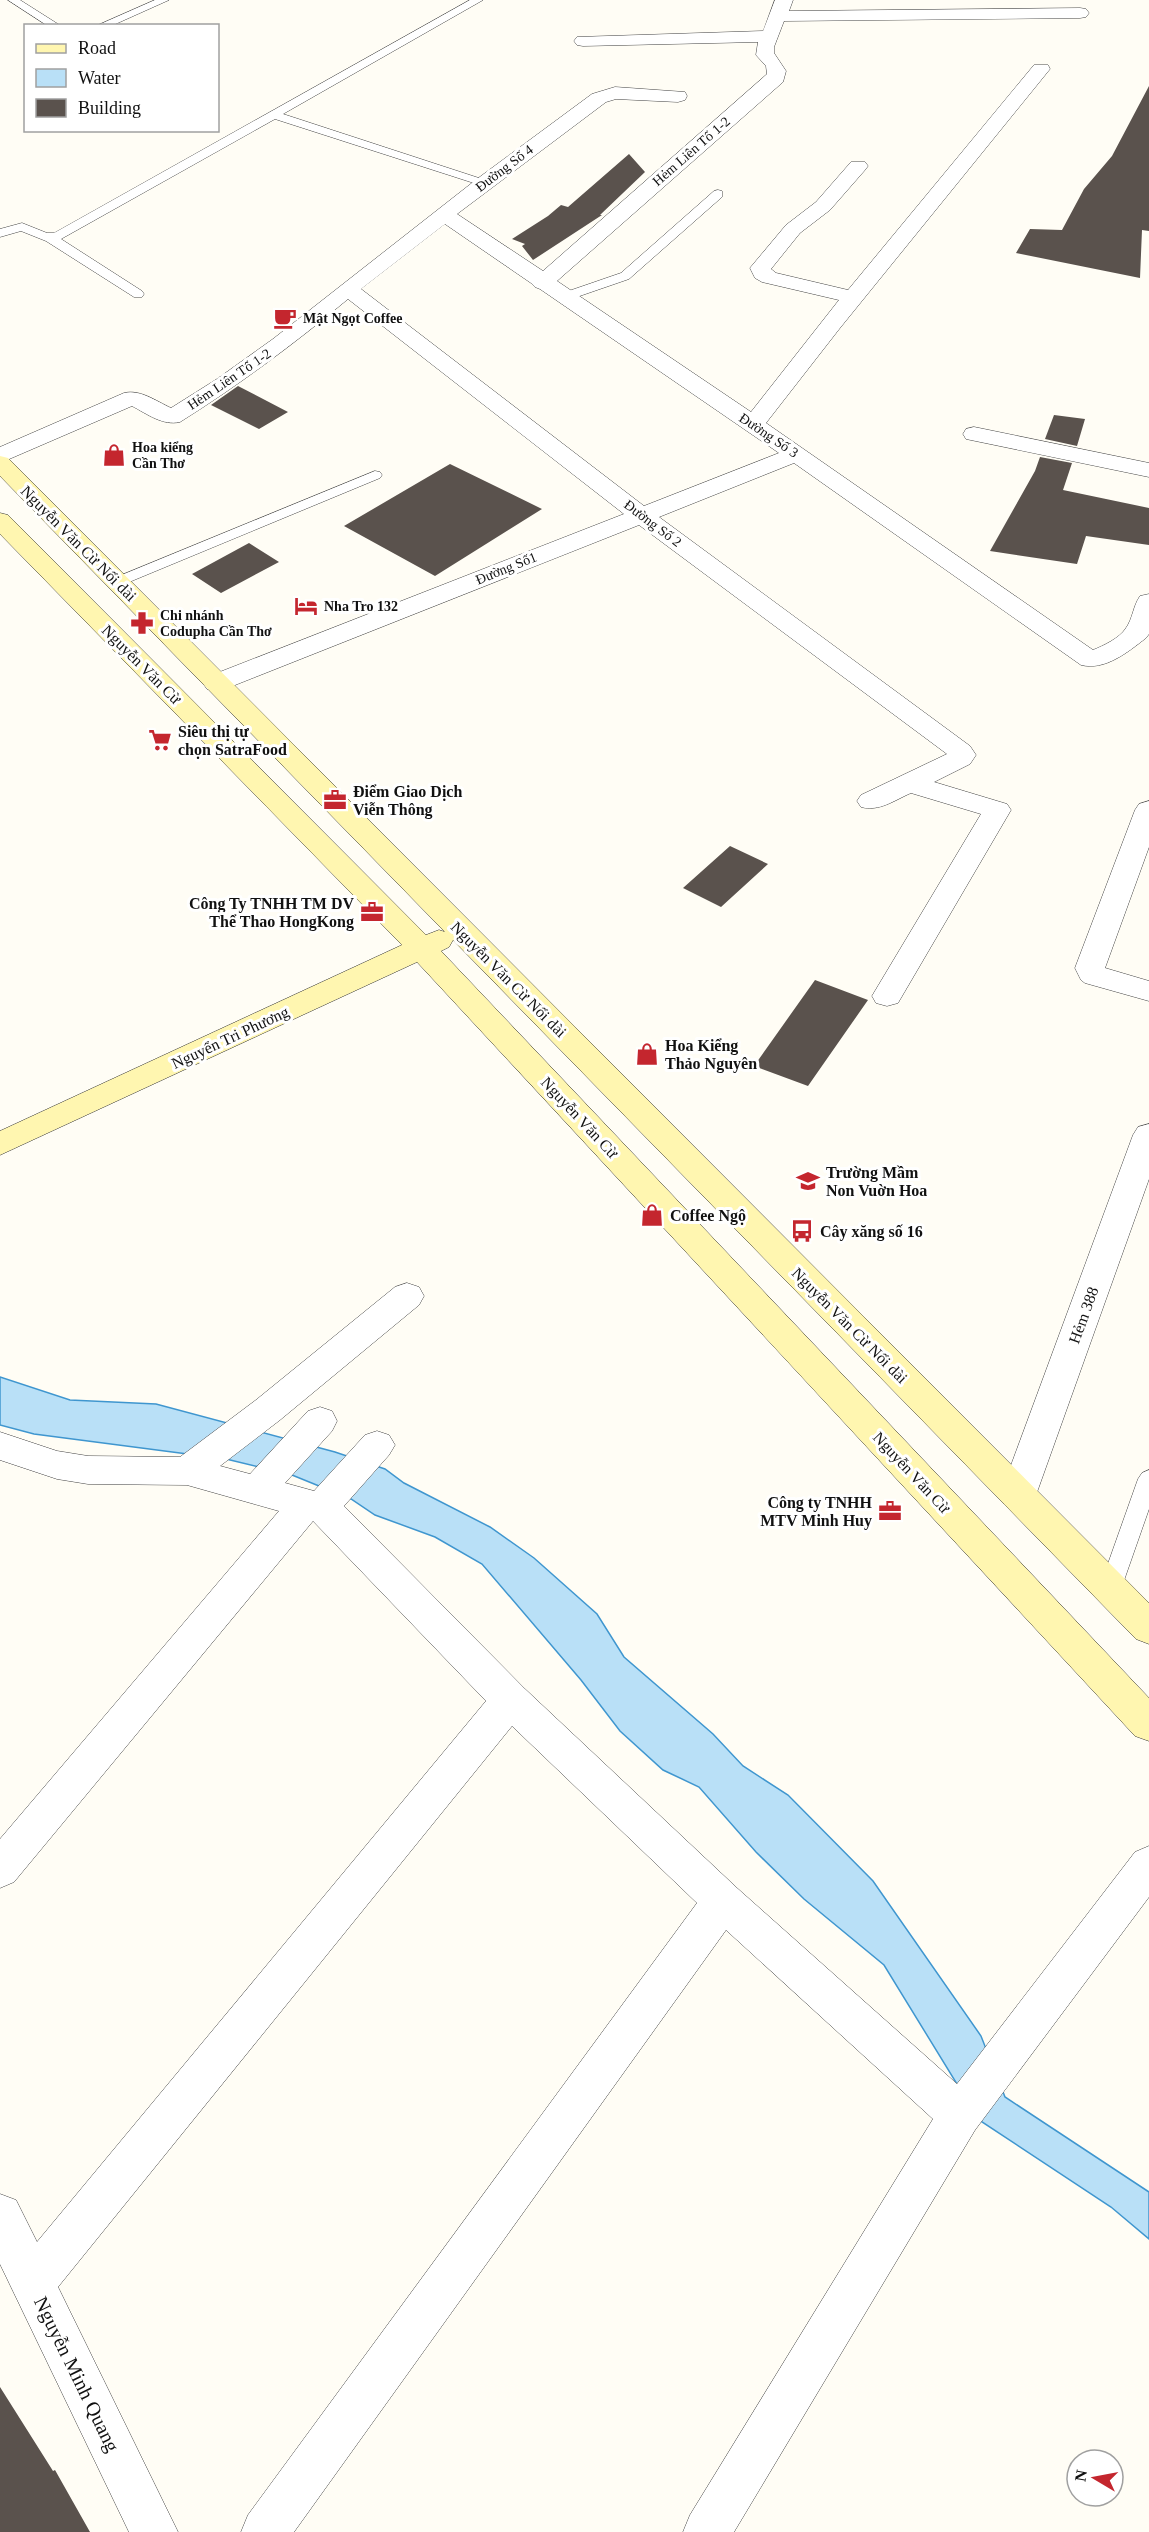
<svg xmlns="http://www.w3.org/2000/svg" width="1149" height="2532" font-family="Georgia,serif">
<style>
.water{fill:#b9e0f7;stroke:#3f96cf;stroke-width:1.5}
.building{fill:#5a524d}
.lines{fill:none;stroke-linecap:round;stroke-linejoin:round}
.lane-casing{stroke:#444;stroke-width:1}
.street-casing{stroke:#444;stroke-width:1}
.secondary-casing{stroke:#333;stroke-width:1}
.lane{fill:#fff;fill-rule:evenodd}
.street{fill:#fff;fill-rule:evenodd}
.secondary{fill:#fff6b0;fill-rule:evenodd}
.labels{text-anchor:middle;stroke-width:6;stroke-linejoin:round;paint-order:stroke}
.far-street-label{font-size:14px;fill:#111;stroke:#fff}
.far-poi-label{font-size:14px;font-weight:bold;fill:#111;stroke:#fff;text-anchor:start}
.street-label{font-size:16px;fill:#111;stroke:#fff}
.poi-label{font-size:16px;font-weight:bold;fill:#111;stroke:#fff;text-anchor:start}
.near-street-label{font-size:20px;fill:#111;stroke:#fff}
</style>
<rect width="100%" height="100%" fill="#fffdf5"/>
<!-- water -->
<path class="water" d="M 0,1377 L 70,1400 L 156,1404 L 335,1452 L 385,1469 L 404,1483 L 490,1527 L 534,1558 L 597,1614 L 624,1657 L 713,1734 L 743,1766 L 788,1795 L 873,1881 L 981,2036 L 1005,2097 L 1149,2192 L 1149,2239 L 1111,2207 L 979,2120 L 884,1965 L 804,1899 L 756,1852 L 699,1787 L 663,1770 L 620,1731 L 581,1680 L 482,1564 L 435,1537 L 375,1515 L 351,1499 L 292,1475 L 226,1459 L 34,1434 L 0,1425 Z"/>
<!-- building -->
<path class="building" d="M 1149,86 L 1149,231 L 1142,230 L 1140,278 L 1016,253 L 1030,229 L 1062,230 L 1084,189 L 1112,156 Z
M 629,154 L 645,172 L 600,215 L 602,215 L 533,260 L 522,246 L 525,244 L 512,239 L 548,216 L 561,205 L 568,207 Z
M 238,386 L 288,412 L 259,429 L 211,405 Z
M 1054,415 L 1085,419 L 1077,446 L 1045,439 Z
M 1040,457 L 1072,463 L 1063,490 L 1149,508 L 1149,545 L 1086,536 L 1077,564 L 990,551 L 1035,471 Z
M 450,464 L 542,509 L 435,576 L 344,526 Z
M 249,543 L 279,562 L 221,593 L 192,574 Z
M 730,846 L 768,864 L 721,907 L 683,888 Z
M 815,980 L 868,1000 L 808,1086 L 754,1066 Z
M 0,2387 L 53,2471 L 55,2470 L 90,2532 L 0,2532 Z"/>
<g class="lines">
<!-- lane casing -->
<g class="lane-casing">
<path id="lane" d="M 8,0 L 20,0 L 61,26 L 48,26 Z
M 155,0 L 169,0 L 111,26 L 96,26 Z
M 470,0 L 483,0 L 283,114 L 488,181 L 488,185 L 480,185 L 275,119 L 61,239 L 142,291 L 144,294 L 142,297 L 134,297 L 46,241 L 21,231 L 0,237 L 0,229 L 22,223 L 47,233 L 54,233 Z
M 718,190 L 722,191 L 722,197 L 629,279 L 568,300 L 560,300 L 558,297 L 560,294 L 621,273 L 714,191 Z
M 375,471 L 380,472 L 382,475 L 380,478 L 122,585 L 112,585 L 110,582 L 112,579 Z
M 1149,1470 L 1149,1509 L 1121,1589 L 1118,1596 L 1110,1598 L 1102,1596 L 1099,1589 L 1138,1479 L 1142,1473 Z"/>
</g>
<!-- street casing -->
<g class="street-casing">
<path id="street" d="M 775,0 L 793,0 L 789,11 L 1080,8 L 1086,9 L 1089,13 L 1086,17 L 1080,18 L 784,21 L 774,47 L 774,53 L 786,71 L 783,82 L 557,281 L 751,412 L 839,300 L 762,282 L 755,278 L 750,268 L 786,225 L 816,202 L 851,162 L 865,162 L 868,166 L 865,170 L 830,210 L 800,233 L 771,269 L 776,273 L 848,290 L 1034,65 L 1048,65 L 1050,69 L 840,328 L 766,423 L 1093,650 C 1103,646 1120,638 1126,628 C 1133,618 1133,606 1140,596 L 1149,594 L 1149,634 L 1146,638 C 1128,652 1105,671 1081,665 L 794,463 L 659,517 L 970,746 L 976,755 L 970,764 L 934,782 L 1007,804 L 1011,810 L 898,1003 L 887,1006 L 876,1003 L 872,996 L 981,814 L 911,793 C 895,800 879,812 861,807 L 857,801 L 861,795 L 947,754 L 639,525 L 225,689 L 216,691 L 207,689 L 203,683 L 207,677 L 624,514 L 348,299 C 294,344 239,385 180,422 C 163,426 147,414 132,406 L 0,463 L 0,447 L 124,393 C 140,389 156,401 171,408 L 217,379 L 273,339 L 477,179 L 592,94 L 615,87 L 685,92 L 687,96 L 685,100 L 678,102 L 616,99 L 606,102 L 457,214 L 543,271 L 767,74 L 766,66 L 756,55 L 758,42 L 583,46 L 577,45 L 574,41 L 577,37 L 763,31 ZM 445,224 L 531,283 L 535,287 L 540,289 L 779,453 L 644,506 L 361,289 Z
M 974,427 L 1149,463 L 1149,477 L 966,439 L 963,434 L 966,429 Z
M 1149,801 L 1149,847 L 1105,968 L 1149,981 L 1149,1001 L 1085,983 L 1081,980 L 1075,968 L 1135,810 L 1139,804 Z
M 1149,1124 L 1149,1179 L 1036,1495 L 1031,1505 L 1018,1510 L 1005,1505 L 1000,1495 L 1133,1135 L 1138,1127 Z
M 407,1283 L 419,1287 L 424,1296 L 419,1305 L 280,1420 L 220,1466 L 250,1474 L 308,1411 L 320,1407 L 332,1411 L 337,1421 L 332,1431 L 285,1483 L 314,1491 L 365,1435 L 377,1431 L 389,1435 L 395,1445 L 389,1455 L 344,1506 L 524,1688 L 737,1888 L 957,2084 L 1135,1852 L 1149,1846 L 1149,1897 L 975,2130 L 734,2532 L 683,2532 L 690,2515 L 933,2119 L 726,1930 L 294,2532 L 241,2532 L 248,2515 L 697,1903 L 512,1726 L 58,2287 L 178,2532 L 129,2532 L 0,2264 L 0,2194 L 16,2200 L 37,2242 L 486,1701 L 313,1521 L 14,1882 L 0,1888 L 0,1839 L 279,1511 L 187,1485 L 88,1484 L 57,1479 L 0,1460 L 0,1432 L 57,1451 L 88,1456 L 180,1457 L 256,1400 L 395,1287 Z"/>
</g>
<!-- secondary casing -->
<g class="secondary-casing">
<path id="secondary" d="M 0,456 L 8,458 L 1149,1603 L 1149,1644 L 1136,1639 L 453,940 L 449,947 L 441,951 L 1149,1698 L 1149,1741 L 1135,1736 L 417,962 L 0,1155 L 0,1131 L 402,945 L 0,534 L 0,513 L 8,515 L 426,935 L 439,930 L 445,932 L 0,476 Z"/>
</g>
<!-- lane -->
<use href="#lane" class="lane"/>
<!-- street -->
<use href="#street" class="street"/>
<!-- secondary -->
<use href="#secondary" class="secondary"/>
</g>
<!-- icons -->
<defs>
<g id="cafe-bare" transform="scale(1.8)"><path d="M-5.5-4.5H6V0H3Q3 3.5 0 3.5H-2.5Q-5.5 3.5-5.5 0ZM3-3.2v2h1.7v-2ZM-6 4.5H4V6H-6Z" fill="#c4262e" stroke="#fff" stroke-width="2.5" paint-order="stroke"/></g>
<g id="shop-bare" transform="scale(1.8)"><path d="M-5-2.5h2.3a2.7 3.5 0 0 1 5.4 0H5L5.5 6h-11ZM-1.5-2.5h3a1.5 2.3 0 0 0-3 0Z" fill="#c4262e" stroke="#fff" stroke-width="2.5" paint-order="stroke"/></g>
<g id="hotel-bare" transform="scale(1.8)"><path d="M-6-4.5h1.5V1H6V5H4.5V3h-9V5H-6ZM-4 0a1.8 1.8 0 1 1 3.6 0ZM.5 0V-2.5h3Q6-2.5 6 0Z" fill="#c4262e" stroke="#fff" stroke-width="2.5" paint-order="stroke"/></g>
<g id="pharmacy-bare" transform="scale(1.8)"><path d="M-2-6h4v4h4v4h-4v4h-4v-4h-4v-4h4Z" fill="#c4262e" stroke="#fff" stroke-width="2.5" paint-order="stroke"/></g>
<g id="supermarket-bare" transform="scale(1.8)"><path d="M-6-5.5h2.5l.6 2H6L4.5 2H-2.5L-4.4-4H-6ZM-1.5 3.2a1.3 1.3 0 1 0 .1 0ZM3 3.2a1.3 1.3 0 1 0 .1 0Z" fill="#c4262e" stroke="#fff" stroke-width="2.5" paint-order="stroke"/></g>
<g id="office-bare" transform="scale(1.8)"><path d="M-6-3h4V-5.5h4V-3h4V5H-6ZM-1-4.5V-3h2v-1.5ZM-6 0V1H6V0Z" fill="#c4262e" stroke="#fff" stroke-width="2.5" paint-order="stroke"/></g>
<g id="school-bare" transform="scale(1.8)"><path d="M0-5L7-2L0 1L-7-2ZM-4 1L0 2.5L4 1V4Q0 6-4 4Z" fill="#c4262e" stroke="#fff" stroke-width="2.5" paint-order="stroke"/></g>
<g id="bus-bare" transform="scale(1.8)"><path d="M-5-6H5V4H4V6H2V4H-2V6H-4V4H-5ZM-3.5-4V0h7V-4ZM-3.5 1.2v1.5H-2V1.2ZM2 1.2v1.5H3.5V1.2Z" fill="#c4262e" stroke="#fff" stroke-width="2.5" paint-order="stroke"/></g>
</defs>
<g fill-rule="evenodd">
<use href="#cafe-bare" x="285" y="318"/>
<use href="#shop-bare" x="114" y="455"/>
<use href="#hotel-bare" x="306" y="606"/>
<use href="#pharmacy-bare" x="142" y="623"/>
<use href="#supermarket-bare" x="160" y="740"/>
<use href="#office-bare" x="335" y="800"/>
<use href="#office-bare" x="372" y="912"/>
<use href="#shop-bare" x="647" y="1054"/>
<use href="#school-bare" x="808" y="1181"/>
<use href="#shop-bare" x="652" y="1215"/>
<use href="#bus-bare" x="802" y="1231"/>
<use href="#office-bare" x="890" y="1511"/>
</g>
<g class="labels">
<!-- far-street labels -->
<g class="far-street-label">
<text transform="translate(691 151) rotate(-41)" y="5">Hẻm Liên Tổ 1-2</text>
<text transform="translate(504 168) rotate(-37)" y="5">Đường Số 4</text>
<text transform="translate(229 379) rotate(-34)" y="5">Hẻm Liên Tổ 1-2</text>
<text transform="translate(769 435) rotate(34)" y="5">Đường Số 3</text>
<text transform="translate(653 523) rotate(37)" y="5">Đường Số 2</text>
<text transform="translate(506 568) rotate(-22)" y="5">Đường Số1</text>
</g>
<!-- far-poi labels -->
<g class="far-poi-label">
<text x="303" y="323">Mật Ngọt Coffee</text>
<text x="132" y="452">Hoa kiểng<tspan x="132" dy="16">Cần Thơ</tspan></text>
<text x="324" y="611">Nha Tro 132</text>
<text x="160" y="620">Chi nhánh<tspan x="160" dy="16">Codupha Cần Thơ</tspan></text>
</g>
<!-- street labels -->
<g class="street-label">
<text transform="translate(79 543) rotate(45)" y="6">Nguyễn Văn Cừ Nối dài</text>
<text transform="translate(142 664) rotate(45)" y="6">Nguyễn Văn Cừ</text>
<text transform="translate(509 979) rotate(45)" y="6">Nguyễn Văn Cừ Nối dài</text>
<text transform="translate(230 1037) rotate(-25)" y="6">Nguyển Tri Phương</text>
<text transform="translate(580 1117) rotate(47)" y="6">Nguyễn Văn Cừ</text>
<text transform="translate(1083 1315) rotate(-70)" y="6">Hẻm 388</text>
<text transform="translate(850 1325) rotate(45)" y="6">Nguyễn Văn Cừ Nối dài</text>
<text transform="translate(912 1472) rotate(47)" y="6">Nguyễn Văn Cừ</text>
</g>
<!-- poi labels -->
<g class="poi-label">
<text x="178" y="737">Siêu thị tự<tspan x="178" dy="18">chọn SatraFood</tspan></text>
<text x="353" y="797">Điểm Giao Dịch<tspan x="353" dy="18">Viễn Thông</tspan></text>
<text x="354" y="909" text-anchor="end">Công Ty TNHH TM DV<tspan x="354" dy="18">Thể Thao HongKong</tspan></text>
<text x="665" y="1051">Hoa Kiểng<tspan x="665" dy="18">Thảo Nguyên</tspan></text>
<text x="826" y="1178">Trường Mầm<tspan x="826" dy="18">Non Vuờn Hoa</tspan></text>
<text x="670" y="1221">Coffee Ngộ</text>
<text x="820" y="1237">Cây xăng số 16</text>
<text x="872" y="1508" text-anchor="end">Công ty TNHH<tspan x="872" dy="18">MTV Minh Huy</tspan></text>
</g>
<!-- near-street labels -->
<g class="near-street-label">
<text transform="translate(77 2374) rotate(64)" y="7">Nguyễn Minh Quang</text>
</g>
</g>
<!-- legend -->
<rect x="24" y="24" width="195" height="108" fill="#ffffff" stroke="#a0a0a0" stroke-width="1.5"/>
<rect x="36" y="44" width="30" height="9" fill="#fff6b0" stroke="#a0a0a0" stroke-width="1.5"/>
<text x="78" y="54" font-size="18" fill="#111111">Road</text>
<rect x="36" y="69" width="30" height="18" fill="#b9e0f7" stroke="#a0a0a0" stroke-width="1.5"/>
<text x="78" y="84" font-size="18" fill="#111111">Water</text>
<rect x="36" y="99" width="30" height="18" fill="#5a524d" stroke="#a0a0a0" stroke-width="1.5"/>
<text x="78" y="114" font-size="18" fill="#111111">Building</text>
<!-- north arrow -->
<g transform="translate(1095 2478) rotate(280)"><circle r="28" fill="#ffffff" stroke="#a0a0a0" stroke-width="1.5"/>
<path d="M0-4.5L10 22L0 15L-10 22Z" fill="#c4262e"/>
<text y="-9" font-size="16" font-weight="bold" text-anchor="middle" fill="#111111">N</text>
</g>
</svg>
